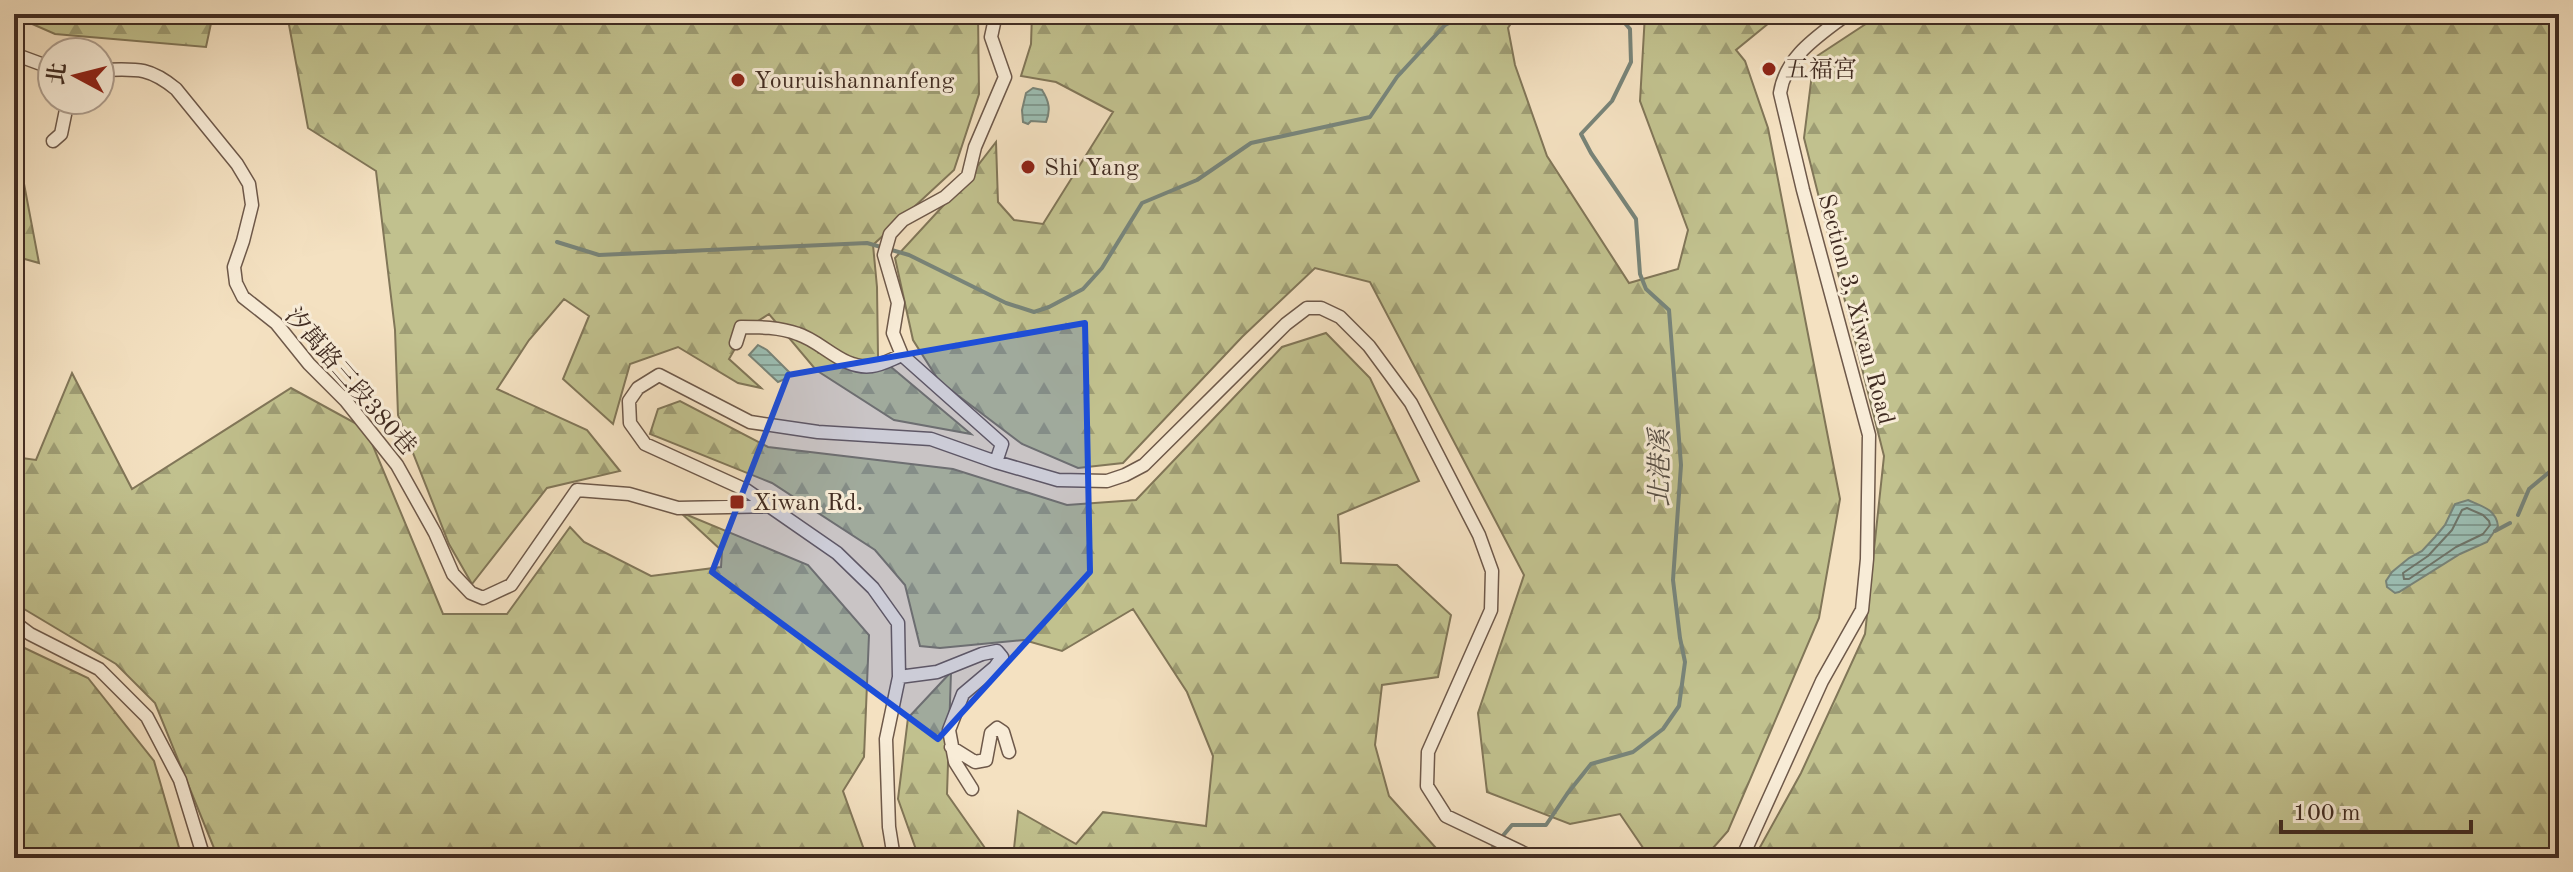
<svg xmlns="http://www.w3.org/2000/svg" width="2573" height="872" font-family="'Old Standard TT','Noto Serif TC',serif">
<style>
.forest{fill:url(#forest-firs);stroke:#817658;stroke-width:2}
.water{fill:url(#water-rules);stroke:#788479;stroke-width:2}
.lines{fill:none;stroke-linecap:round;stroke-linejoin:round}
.shore{stroke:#6e756a;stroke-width:2}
.stream{stroke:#788479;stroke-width:4}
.minor-casing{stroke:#6e594a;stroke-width:15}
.minor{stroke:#f8ecd7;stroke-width:12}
.marked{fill:#1d4ed8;fill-opacity:0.2;stroke:#1d4ed8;stroke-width:6;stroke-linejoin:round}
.poi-dot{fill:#8f2418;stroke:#f8ecd7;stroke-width:3}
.labels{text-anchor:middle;stroke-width:6;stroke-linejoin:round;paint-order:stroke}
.poi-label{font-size:24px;fill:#412c22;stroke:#f8ecd7;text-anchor:start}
.street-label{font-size:24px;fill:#412c22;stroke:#f8ecd7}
.water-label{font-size:26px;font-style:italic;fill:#585046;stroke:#f8ecd7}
</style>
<defs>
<pattern id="forest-firs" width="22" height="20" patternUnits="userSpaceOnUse" patternTransform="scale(2)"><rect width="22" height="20" fill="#c1c18e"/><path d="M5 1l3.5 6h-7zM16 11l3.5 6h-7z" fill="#9e9d74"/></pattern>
<pattern id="water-rules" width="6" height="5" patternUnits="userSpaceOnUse" patternTransform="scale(2)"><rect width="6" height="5" fill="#9cbeb3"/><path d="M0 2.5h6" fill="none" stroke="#819b91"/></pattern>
</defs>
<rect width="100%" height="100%" fill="#f4e1c1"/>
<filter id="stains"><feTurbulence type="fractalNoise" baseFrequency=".0025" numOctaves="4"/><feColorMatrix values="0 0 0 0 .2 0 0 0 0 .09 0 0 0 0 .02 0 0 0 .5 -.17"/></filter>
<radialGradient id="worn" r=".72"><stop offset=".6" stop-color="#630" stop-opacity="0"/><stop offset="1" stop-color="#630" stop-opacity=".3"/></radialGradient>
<!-- forest -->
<path class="forest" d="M 14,14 L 213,14 L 206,47 L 55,34 L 14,16 Z
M 287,14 L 978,14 L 979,94 L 954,170 L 873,245 L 877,287 L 878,356 L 971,434 L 894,420 L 816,370 L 769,314 L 747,328 L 729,359 L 761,388 L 738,383 L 678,347 L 630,364 L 613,424 L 563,379 L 589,316 L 564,299 L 529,340 L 497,389 L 587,430 L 620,471 L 547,488 L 472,584 L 449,544 L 398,415 L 395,330 L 376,171 L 308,128 Z
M 1032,14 L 1517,14 L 1508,28 L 1515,65 L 1547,156 L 1629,283 L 1678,269 L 1688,230 L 1640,101 L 1645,14 L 1780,14 L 1736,50 L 1745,61 L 1768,128 L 1840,499 L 1819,618 L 1728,831 L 1706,856 L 1650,858 L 1620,814 L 1570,824 L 1487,792 L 1478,713 L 1524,575 L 1370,282 L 1315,268 L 1242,337 L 1123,463 L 1078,468 L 1022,444 L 939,381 L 913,340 L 895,258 L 965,182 L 996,142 L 998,202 L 1014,220 L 1043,224 L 1113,112 L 1056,82 L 1021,76 L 1031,44 Z
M 1881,14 L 2559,14 L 2559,858 L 1754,858 L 1801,773 L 1865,634 L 1884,456 L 1804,138 L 1814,58 Z
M 14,131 L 39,263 L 14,256 Z
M 1326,333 L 1370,378 L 1419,481 L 1338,515 L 1341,563 L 1397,565 L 1451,615 L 1438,677 L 1382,685 L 1375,745 L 1389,796 L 1445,858 L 1013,858 L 1018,811 L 1076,844 L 1103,812 L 1206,826 L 1213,756 L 1187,692 L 1133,609 L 1062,651 L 1024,640 L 940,648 L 920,646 L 905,585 L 875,550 L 772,483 L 650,434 L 658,409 L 680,401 L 768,447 L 953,469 L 1067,505 L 1136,500 L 1282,347 Z
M 72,373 L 132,489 L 291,388 L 366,429 L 443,614 L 507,614 L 570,527 L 584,542 L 651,576 L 721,567 L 722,551 L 680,512 L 808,565 L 869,635 L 864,757 L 843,791 L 867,858 L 218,858 L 155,703 L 116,664 L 14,603 L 14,457 L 36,460 Z
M 14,643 L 88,678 L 154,761 L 182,858 L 14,858 Z
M 951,672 L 947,794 L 992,858 L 919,858 L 898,799 L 908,718 Z"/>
<!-- water -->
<path class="water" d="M 1033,88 L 1042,90 C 1049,101 1051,110 1046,122 L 1031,121 L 1028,124 L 1023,122 L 1022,110 L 1026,93 Z
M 758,345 L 767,350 L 789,372 L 785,379 L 778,382 L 749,355 Z
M 2468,500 C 2481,506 2496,509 2498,526 L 2487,542 L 2460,554 L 2399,592 L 2395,593 L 2387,587 L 2386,581 L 2392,572 L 2409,558 L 2422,551 L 2435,537 L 2445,525 L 2455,504 Z"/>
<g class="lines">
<!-- shore -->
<path class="shore" d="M 2467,508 L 2483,515 L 2489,521 L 2490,525 L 2483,534 L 2456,547 L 2409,579 L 2404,579 L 2403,573 L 2428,556 L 2452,530 L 2462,510 Z"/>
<!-- stream -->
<path class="stream" d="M 557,242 L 599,255 L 867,243 L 909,255 L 1006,303 L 1034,312 L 1049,307 L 1083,289 L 1102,268 L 1142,203 L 1197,180 L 1251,143 L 1370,117 L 1397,77 L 1445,25 L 1459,18 L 1479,14
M 2518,515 L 2529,489 L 2559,464
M 2495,531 L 2510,523
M 1501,838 L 1512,825 L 1546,825 L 1567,794 L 1591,764 L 1633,752 L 1663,729 L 1679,706 L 1685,662 L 1680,638 L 1673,580 L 1681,465 L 1669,310 L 1646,289 L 1640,274 L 1636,219 L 1591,153 L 1581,134 L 1612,101 L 1631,62 L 1630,29 L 1617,14
M 1484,858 L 1495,845"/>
<!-- minor casing -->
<g class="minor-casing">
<path id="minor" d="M 996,14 L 991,37 L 1005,77 L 975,147 L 968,176 L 945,197 L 903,220 L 890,234 L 884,255 L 898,303 L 893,333 L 902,355 L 1002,444 L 996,462
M 14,54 L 52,68
M 100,70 C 135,69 148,66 176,89 L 237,164 L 249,184 L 252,205 L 243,241 L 234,267 L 236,283 L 243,297 L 276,323 L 309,364 L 346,401 L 397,465 L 435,533 L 453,574 L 471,593 L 483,598 L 511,585 L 577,490 L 629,494 L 678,508 L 771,506
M 53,141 L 61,134 L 68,100
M 736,343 L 741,327 C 760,327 779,327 798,334 C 823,342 843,370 872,366 C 882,365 892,359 902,355
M 14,622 L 30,634 L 99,669 L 147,717 L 180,780 L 204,858
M 899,677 L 937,672 L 982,654 L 997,651 L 1002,657 L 995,667 L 963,694 L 949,730 L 955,762 L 972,789
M 951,747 L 975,762 L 986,760 L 991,733 L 997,728 L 1003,732 L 1009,752
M 894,858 L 889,827 L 886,739 L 899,677 L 898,623 L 873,588 L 837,553 L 746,490 L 645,444 L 630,423 L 629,401 L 638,388 L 659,375 L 750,422 L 818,432 L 931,439 L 996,462 L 1058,480 L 1107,481 L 1125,475 L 1144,465 L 1286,324 L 1307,308 L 1321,308 L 1340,317 L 1369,346 L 1411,403 L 1479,535 L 1492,571 L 1491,610 L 1428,752 L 1427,786 L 1446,816 L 1534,858
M 1742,858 L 1822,681 L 1862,610 L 1867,559 L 1869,435 L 1803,190 L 1780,93 C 1786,55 1819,36 1847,14"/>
</g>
<!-- minor -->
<use href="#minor" class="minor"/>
</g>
<!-- marked area -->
<path class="marked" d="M 1085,323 L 1090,572 L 938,739 L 712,572 L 788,375 Z"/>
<!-- markers -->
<g class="poi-dot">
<circle cx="1769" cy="69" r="8"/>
<circle cx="738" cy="80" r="8"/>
<circle cx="1028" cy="167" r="8"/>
<rect x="729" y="494" width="16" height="16" rx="4"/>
</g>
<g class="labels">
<!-- poi labels -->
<g class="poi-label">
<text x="1785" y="77">五福宮</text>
<text x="754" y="88">Youruishannanfeng</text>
<text x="1044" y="175">Shi Yang</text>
<text x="753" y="510">Xiwan Rd.</text>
</g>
<!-- street labels -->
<g class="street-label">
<text transform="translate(1857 309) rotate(75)" y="8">Section 3, Xiwan Road</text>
<text transform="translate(351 381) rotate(49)" y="8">汐萬路三段380巷</text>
</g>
<!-- water labels -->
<g class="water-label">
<text transform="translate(1659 468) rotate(-90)" y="9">北港溪</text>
</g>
</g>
<!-- margin -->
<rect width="2573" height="872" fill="none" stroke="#f4e1c1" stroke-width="48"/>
<rect x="16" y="16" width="2541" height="840" fill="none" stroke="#412c22" stroke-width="4"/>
<rect x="24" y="24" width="2525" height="824" fill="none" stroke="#412c22" stroke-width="2"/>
<!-- north arrow -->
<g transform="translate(76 76) rotate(277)"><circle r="38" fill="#f8ecd7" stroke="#af9f8f" stroke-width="2"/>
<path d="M0-6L14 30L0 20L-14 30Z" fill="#8f2418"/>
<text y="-12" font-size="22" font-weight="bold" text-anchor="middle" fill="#412c22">北</text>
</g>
<!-- scale -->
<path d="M2281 820v12h190v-12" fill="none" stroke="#412c22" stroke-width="4"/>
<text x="2293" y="820" font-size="24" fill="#412c22" stroke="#f8ecd7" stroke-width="6" paint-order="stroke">100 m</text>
<rect width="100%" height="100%" filter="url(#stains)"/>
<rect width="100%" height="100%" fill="url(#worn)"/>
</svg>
